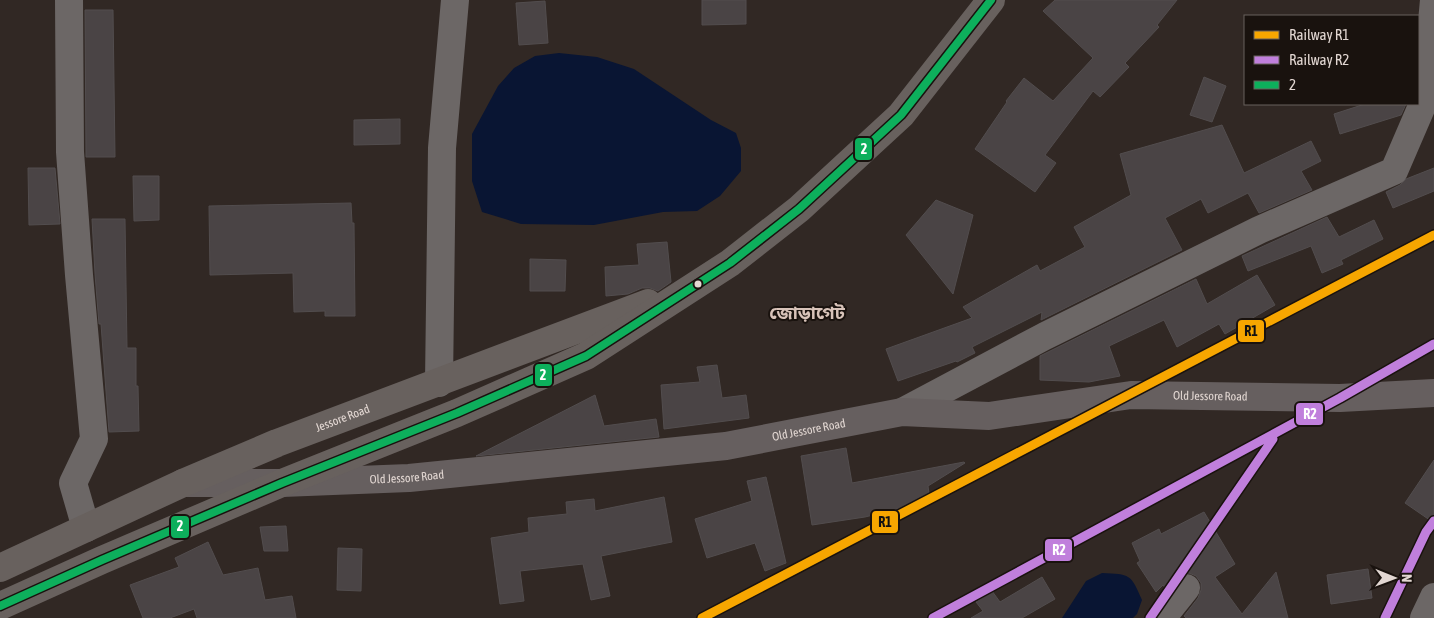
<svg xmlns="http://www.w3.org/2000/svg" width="1434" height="618" font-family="'Asap Condensed','Noto Sans Bengali',sans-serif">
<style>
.water{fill:#091533}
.building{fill:#4a4445;stroke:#524d4e}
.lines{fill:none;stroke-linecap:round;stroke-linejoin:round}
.minor{stroke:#6c6766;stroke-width:28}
.tertiary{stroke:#6c6766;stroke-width:28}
.secondary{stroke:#665f5f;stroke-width:28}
.trunk{stroke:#68615e;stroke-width:28}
.bus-1-casing{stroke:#19120e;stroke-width:11}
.bus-1{stroke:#0daf5c;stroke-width:8}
.rail-1-casing{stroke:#19120e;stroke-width:12}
.rail-2-casing{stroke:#19120e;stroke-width:12}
.rail-1{stroke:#f7a600;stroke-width:9}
.rail-2{stroke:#c07fdc;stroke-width:9}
.bus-dot{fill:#e2d7d2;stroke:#19120e;stroke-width:2}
.labels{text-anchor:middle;stroke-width:4;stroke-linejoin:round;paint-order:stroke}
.street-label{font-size:12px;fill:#e2d7d2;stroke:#19120e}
.district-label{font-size:18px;font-weight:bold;fill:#d8c3b9;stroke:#19120e}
.line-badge{stroke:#19120e;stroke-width:2}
.badge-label{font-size:14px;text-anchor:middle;font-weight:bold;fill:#fff}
.pale-badge-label{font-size:14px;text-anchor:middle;font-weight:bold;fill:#111}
</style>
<rect width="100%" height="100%" fill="#312824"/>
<!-- water -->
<path class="water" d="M 559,53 L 597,57 L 634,69 L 711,120 L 736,133 L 741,148 L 741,171 L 720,196 L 697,211 L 663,212 L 594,225 L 521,224 L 482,212 L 472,181 L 472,134 L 498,86 L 514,68 L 535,56 Z
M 1102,573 C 1130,574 1131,574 1142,600 L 1137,614 L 1133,618 L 1062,618 L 1086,581 Z"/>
<!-- building -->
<path class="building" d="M 702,0 L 746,0 L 746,24 L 702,25 Z
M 1055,0 L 1177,0 L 1157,25 L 1159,27 L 1125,63 L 1129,67 L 1100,97 L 1093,91 L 1045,155 L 1056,163 L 1035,192 L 975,149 L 1007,102 L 1006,101 L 1024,78 L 1053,101 L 1093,58 L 1043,11 Z
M 545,1 L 548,43 L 519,45 L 516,3 Z
M 85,10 L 113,10 L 115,157 L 86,157 Z
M 1204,77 L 1226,86 L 1212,122 L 1190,115 Z
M 1365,104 L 1406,104 L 1401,115 L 1340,134 L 1334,114 Z
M 400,119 L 400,144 L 354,145 L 354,120 Z
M 1222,125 L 1244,173 L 1311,141 L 1321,161 L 1301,171 L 1312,190 L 1259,213 L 1248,193 L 1208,213 L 1201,199 L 1165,218 L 1182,250 L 1041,320 L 1042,312 L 972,347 L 975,353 L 957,362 L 956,361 L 898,381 L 886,349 L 972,318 L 963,307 L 1037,265 L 1040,271 L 1085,247 L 1074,227 L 1131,195 L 1120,154 Z
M 28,168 L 55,168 L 60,224 L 29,225 Z
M 1434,168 L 1434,191 L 1393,208 L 1386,192 L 1400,185 L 1406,179 Z
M 133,176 L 159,176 L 159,220 L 134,221 Z
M 936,200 L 973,215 L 953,294 L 906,235 Z
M 351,203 L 352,223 L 354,223 L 355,316 L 325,316 L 325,311 L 294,312 L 293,273 L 210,275 L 209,206 Z
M 1327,217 L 1339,237 L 1374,220 L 1383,239 L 1341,260 L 1343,264 L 1322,273 L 1311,246 L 1248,271 L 1242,256 Z
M 92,219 L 125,219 L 127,348 L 136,348 L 136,386 L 138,386 L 139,431 L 109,432 L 101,324 L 99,324 L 95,274 Z
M 667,242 L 671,282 L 658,291 L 650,288 L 642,288 L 628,294 L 606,296 L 605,267 L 639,265 L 637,244 Z
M 530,259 L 566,260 L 565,291 L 530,291 Z
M 1257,275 L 1275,305 L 1225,334 L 1219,324 L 1177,347 L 1164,320 L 1109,346 L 1120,376 L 1089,382 L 1040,380 L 1040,356 L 1196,279 L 1207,304 Z
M 717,365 L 722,398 L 746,395 L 749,418 L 664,429 L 661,385 L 700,382 L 697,367 Z
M 595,395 L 604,426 L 656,419 L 659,437 L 476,456 Z
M 846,448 L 852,483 L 964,462 L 965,463 L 928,486 L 930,501 L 865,517 L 812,525 L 801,456 Z
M 1434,460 L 1434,523 L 1405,503 Z
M 766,477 L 786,563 L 765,571 L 755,543 L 707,558 L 695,519 L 752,501 L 747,481 Z
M 664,497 L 672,542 L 601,556 L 610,596 L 591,600 L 583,564 L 520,571 L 524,601 L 500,604 L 491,538 L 529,532 L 528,518 L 567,514 L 566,502 L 594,499 L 595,511 Z
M 1204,512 L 1235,564 L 1215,577 L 1242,614 L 1276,572 L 1288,618 L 1186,618 L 1184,616 L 1198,598 L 1201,590 L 1201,583 L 1196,576 L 1189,573 L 1180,574 L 1166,589 L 1163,585 L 1156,592 L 1137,563 L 1140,561 L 1132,543 L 1159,529 L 1161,534 Z
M 286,526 L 288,551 L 264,551 L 260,527 Z
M 208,542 L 223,575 L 258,568 L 265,600 L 292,596 L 296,618 L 197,618 L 194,609 L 170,618 L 143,618 L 130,585 L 179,567 L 175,558 Z
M 338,548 L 362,549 L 361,591 L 337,590 Z
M 1368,569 L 1372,598 L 1331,604 L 1327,575 Z
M 1042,577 L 1055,599 L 1022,618 L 971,618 L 983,611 L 976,602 L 992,591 L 1000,602 Z"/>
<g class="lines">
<!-- minor -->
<path class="minor" d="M 69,0 L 70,152 L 79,275 L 94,439 L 73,483 L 86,528
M 439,383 L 442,148 L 455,0
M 902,412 L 1045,336 L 1259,230 L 1394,171 L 1425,99 L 1434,0
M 1162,618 L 1186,588"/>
<!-- tertiary -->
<path class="tertiary" d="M 1424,618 L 1434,597"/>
<!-- secondary -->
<path class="secondary" id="s1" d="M 183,483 L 282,483 L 409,478 L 726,446 L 902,412 L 989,416 L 1131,395 L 1340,398 L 1434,393"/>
<!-- trunk -->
<g class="trunk">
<path id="s2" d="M 0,568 L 183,483 L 277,443 L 648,303"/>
<path d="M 0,606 L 102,560 L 282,483 L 457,413 L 586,356 L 730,263 L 799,209 L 901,115 L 991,0"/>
</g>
<!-- bus-1 casing -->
<g class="bus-1-casing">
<path id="bus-1" d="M 0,606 L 102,560 L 282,483 L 457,413 L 586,356 L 730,263 L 799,209 L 901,115 L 991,0"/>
</g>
<!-- bus-1 -->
<use href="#bus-1" class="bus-1"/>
<!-- rail-1 casing -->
<g class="rail-1-casing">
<path id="rail-1" d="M 702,618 L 1434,235"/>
</g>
<!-- rail-2 casing -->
<g class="rail-2-casing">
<path id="rail-2" d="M 933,618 L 1340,398 L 1434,344
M 1150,618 L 1273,439
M 1385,618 L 1426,532 L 1434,521"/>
</g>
<!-- rail-1 -->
<use href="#rail-1" class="rail-1"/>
<!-- rail-2 -->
<use href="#rail-2" class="rail-2"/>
</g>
<!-- markers -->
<circle class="bus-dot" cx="698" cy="284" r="4.5"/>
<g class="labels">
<!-- street labels -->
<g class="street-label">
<text dy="4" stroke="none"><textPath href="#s1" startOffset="1034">Old Jessore Road</textPath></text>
<text dy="4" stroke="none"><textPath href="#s2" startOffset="374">Jessore Road</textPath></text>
<text dy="4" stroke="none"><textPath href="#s1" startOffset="629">Old Jessore Road</textPath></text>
<text dy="4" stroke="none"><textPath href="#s1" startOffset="224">Old Jessore Road</textPath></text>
</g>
<!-- district labels -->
<g class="district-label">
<text x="807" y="319">জোড়াগেট</text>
</g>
</g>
<g class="line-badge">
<rect x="854" y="137" width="19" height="24" rx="5" fill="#0daf5c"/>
<rect x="1237" y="319" width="28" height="24" rx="5" fill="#f7a600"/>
<rect x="534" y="363" width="19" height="24" rx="5" fill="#0daf5c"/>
<rect x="1295" y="402" width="29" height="24" rx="5" fill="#c07fdc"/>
<rect x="871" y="510" width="28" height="24" rx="5" fill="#f7a600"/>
<rect x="170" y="515" width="20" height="24" rx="5" fill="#0daf5c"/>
<rect x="1044" y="538" width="29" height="24" rx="5" fill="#c07fdc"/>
</g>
<g class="badge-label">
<text x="864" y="154">2</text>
<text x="543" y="380">2</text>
<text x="1310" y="419">R2</text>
<text x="180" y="531">2</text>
<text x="1059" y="555">R2</text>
</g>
<g class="pale-badge-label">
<text x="1251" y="336">R1</text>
<text x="885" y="527">R1</text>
</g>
<!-- legend -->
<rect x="1244" y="15" width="175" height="90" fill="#19120e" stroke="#69615c"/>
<rect x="1254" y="31" width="25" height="8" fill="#f7a600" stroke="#69615c"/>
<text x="1289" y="40" font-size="15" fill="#e2d7d2">Railway R1</text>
<rect x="1254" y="56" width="25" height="8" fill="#c07fdc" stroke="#69615c"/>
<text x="1289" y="65" font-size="15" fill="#e2d7d2">Railway R2</text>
<rect x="1254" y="81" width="25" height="8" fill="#0daf5c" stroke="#69615c"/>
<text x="1289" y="90" font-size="15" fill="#e2d7d2">2</text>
<!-- north arrow -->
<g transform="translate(1394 578) rotate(91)" stroke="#19120e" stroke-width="4" paint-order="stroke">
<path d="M0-4L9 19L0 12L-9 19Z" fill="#e2d7d2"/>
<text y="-8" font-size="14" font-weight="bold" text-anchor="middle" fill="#e2d7d2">N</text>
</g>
</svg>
